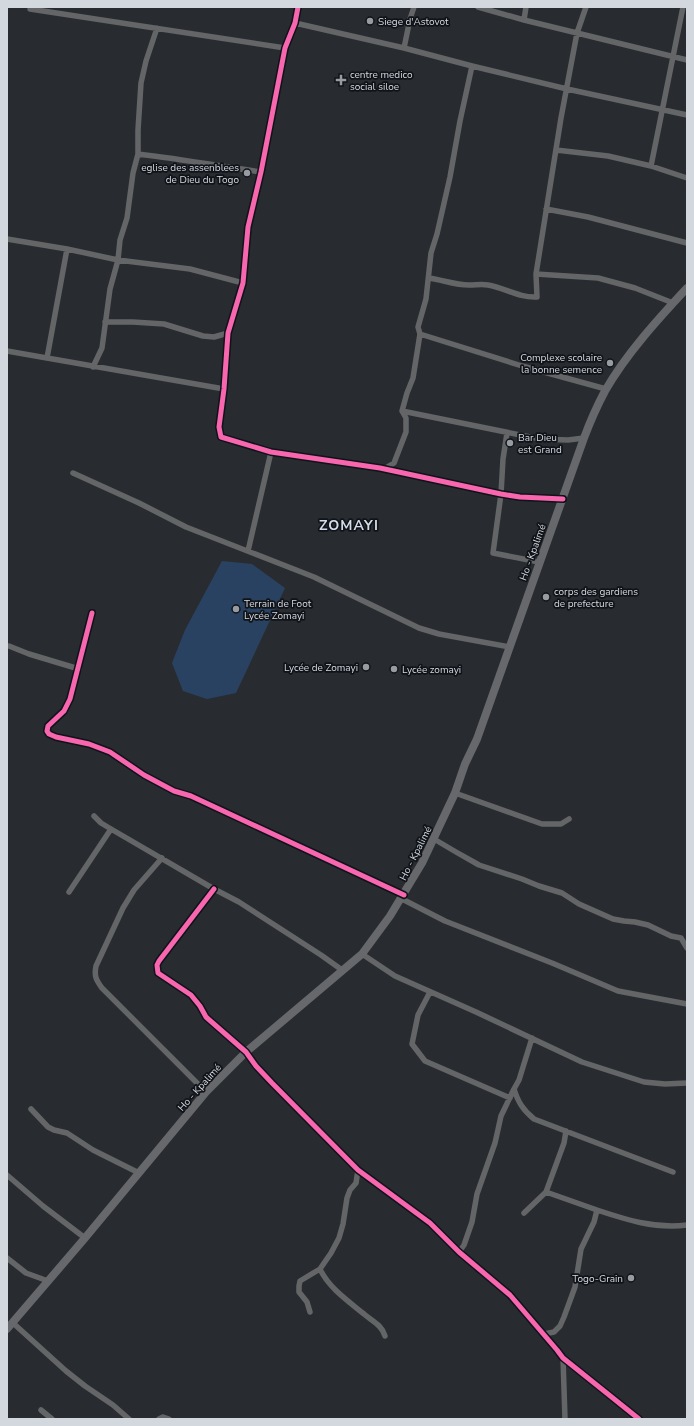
<svg xmlns="http://www.w3.org/2000/svg" width="694" height="1426" font-family="'Nunito Sans',sans-serif">
<style>
.green{fill:#2a4261}
.lines{fill:none;stroke-linecap:round;stroke-linejoin:round}
.street{stroke:#646567;stroke-width:5.5}
.secondary{stroke:#66686b;stroke-width:8}
.cycleway-casing{stroke:#101318;stroke-width:8}
.cycleway{stroke:#f766af;stroke-width:5}
.poi-dot{fill:#979ca2;stroke:#101318;stroke-width:1.5}
.labels{text-anchor:middle;stroke-width:3.5;stroke-linejoin:round;paint-order:stroke}
.poi-label{font-size:10px;fill:#d3d8df;stroke:#101318;text-anchor:start}
.street-label{font-size:10px;fill:#d3d8df;stroke:#101318}
.district-label{font-size:14px;font-weight:bold;letter-spacing:1px;fill:#d3dce9;stroke:#101318}
</style>
<rect width="100%" height="100%" fill="#282c31"/>
<!-- green -->
<path class="green" d="M 222,561 L 252,564 L 285,588 L 236,693 L 207,699 L 183,691 L 172,663 L 185,630 Z"/>
<g class="lines">
<!-- street -->
<path class="street" d="M 298,7 L 295,23 L 285,48 L 261,172 L 248,227 L 243,283 L 228,333 L 224,389 L 219,427 L 221,437 L 271,452 L 380,468 L 501,494 L 520,497 L 563,499
M 478,7 L 524,20 L 687,60
M 30,9 L 285,48
M 524,20 L 526,7
M 295,23 L 404,48 L 472,66 L 567,89 L 687,115
M 404,48 L 410,19 L 414,7
M 556,150 L 608,156 L 651,166 L 687,178
M 138,154 C 180,159 220,166 261,172
M 651,166 L 683,7
M 546,209 L 588,217 L 687,243
M 7,239 L 67,249 L 118,260 L 190,269 L 243,283
M 536,274 L 598,278 L 635,288 L 673,303
M 429,278 C 443,280 455,285 469,285 C 476,285 482,284 488,285 C 505,288 519,298 537,297 L 536,274 L 561,118 L 577,33 L 586,7
M 105,322 L 133,322 L 164,324 L 203,336 L 214,337 L 228,333
M 420,334 L 522,366 L 606,389
M 7,351 L 224,389
M 47,358 L 67,249
M 93,367 L 102,348 L 110,289 L 118,260 L 120,240 L 127,218 L 133,173 L 138,154 L 138,130 L 141,83 L 146,61 L 157,28
M 402,411 L 540,439 L 568,440 L 584,438
M 507,433 L 503,459 L 501,494 L 493,553 L 539,562
M 384,469 L 394,463 L 406,432 L 406,418 L 402,411 L 407,393 L 413,378 L 420,334 L 418,327 L 426,299 L 431,253 L 437,234 L 450,177 L 460,121 L 472,66
M 73,473 L 139,503 L 186,527 L 314,577 L 419,628 L 439,634 L 510,647
M 248,551 L 271,452
M 92,613 L 70,699 L 64,711 L 48,726 L 47,731 L 49,734 L 56,737 L 89,744 L 110,752 L 144,775 L 174,791 L 191,796 L 404,895
M 9,646 L 29,654 L 79,669
M 455,793 L 542,824 L 561,824 L 569,819
M 94,816 L 101,823 L 111,829 L 214,889 L 239,902 L 321,955 L 342,970
M 434,839 L 456,852 L 479,865 L 522,879 L 539,886 L 562,893 L 579,904 L 613,919 L 624,921 L 635,922 L 648,925 L 671,936 L 681,938 L 687,948
M 162,858 L 134,890 L 123,908 L 96,966 C 94,976 96,980 102,988 L 206,1092
M 214,889 L 159,961 L 157,965 L 158,973 L 191,995 L 200,1006 L 206,1017 L 246,1052 L 256,1066 L 272,1083 L 358,1170 L 430,1223 L 459,1252 L 510,1295 L 557,1350 L 563,1358 L 639,1419
M 69,892 L 111,829
M 402,899 L 445,921 L 552,963 L 618,991 L 687,1004
M 362,954 L 395,976 L 476,1012 L 582,1062 L 644,1082 L 665,1084 L 687,1083
M 430,992 L 418,1015 L 412,1044 L 425,1061 L 510,1098
M 532,1038 L 519,1080 L 514,1089 C 518,1102 523,1110 534,1119 L 673,1172
M 31,1109 L 48,1127 L 54,1130 L 67,1133 L 93,1150 L 139,1173
M 7,1175 L 43,1206 L 85,1238
M 597,1210 C 627,1220 655,1229 687,1225
M 524,1213 L 546,1192 L 564,1143 L 566,1131
M 459,1252 L 464,1245 L 472,1222 L 477,1194 L 495,1143 L 501,1116 L 514,1089
M 7,1258 L 26,1273 L 48,1281
M 320,1269 C 328,1287 348,1301 364,1314 C 372,1321 382,1325 385,1336
M 310,1312 L 307,1302 L 299,1292 L 299,1286 L 300,1281 L 320,1269 L 331,1253 L 339,1238 L 343,1224 L 347,1198 L 350,1190 L 356,1183 L 358,1170
M 13,1323 L 66,1371 L 85,1386 L 113,1405 L 129,1419
M 544,1334 L 554,1332 L 560,1326 L 564,1317 L 575,1287 L 581,1249 L 594,1222 L 597,1210 L 546,1192
M 563,1358 L 565,1419
M 41,1410 L 52,1419
M 159,1419 L 163,1417 L 169,1419"/>
<!-- secondary -->
<path class="secondary" d="M 7,1329 L 85,1238 L 206,1092 L 246,1052 L 362,954 L 390,916 L 422,863 L 455,793 L 465,764 L 477,739 L 584,438 C 590,422 597,406 605,391 C 626,354 659,318 687,288"/>
<!-- cycleway casing -->
<g class="cycleway-casing">
<path id="cycleway" d="M 298,7 L 295,23 L 285,48 L 261,172 L 248,227 L 243,283 L 228,333 L 224,389 L 219,427 L 221,437 L 271,452 L 380,468 L 501,494 L 520,497 L 563,499
M 92,613 L 70,699 L 64,711 L 48,726 L 47,731 L 49,734 L 56,737 L 89,744 L 110,752 L 144,775 L 174,791 L 191,796 L 404,895
M 214,889 L 159,961 L 157,965 L 158,973 L 191,995 L 200,1006 L 206,1017 L 246,1052 L 256,1066 L 272,1083 L 358,1170 L 430,1223 L 459,1252 L 510,1295 L 557,1350 L 563,1358 L 639,1419"/>
</g>
<!-- cycleway -->
<use href="#cycleway" class="cycleway"/>
</g>
<!-- markers -->
<g class="poi-dot">
<circle cx="370" cy="21" r="4"/>
<path d="M339 74h4v4h4v4h-4v4h-4v-4h-4v-4h4z"/>
<circle cx="247" cy="173" r="4"/>
<circle cx="610" cy="363" r="4"/>
<circle cx="510" cy="443" r="4"/>
<circle cx="546" cy="597" r="4"/>
<circle cx="236" cy="609" r="4"/>
<circle cx="366" cy="667" r="4"/>
<circle cx="394" cy="669" r="4"/>
<circle cx="631" cy="1278" r="4"/>
</g>
<g class="labels">
<!-- poi labels -->
<g class="poi-label">
<text x="378" y="25">Siege d'Astovot</text>
<text x="350" y="78">centre medico<tspan x="350" dy="12">social siloe</tspan></text>
<text x="239" y="171" text-anchor="end">eglise des assenblees<tspan x="239" dy="12">de Dieu du Togo</tspan></text>
<text x="602" y="361" text-anchor="end">Complexe scolaire<tspan x="602" dy="12">la bonne semence</tspan></text>
<text x="518" y="441">Bar Dieu<tspan x="518" dy="12">est Grand</tspan></text>
<text x="554" y="595">corps des gardiens<tspan x="554" dy="12">de prefecture</tspan></text>
<text x="244" y="607">Terrain de Foot<tspan x="244" dy="12">Lycée Zomayi</tspan></text>
<text x="358" y="671" text-anchor="end">Lycée de Zomayi</text>
<text x="402" y="673">Lycée zomayi</text>
<text x="623" y="1282" text-anchor="end">Togo-Grain</text>
</g>
<!-- street labels -->
<g class="street-label">
<text transform="translate(532 552) rotate(-70)" y="4">Ho - Kpalimé</text>
<text transform="translate(415 853) rotate(-63)" y="4">Ho - Kpalimé</text>
<text transform="translate(199 1087) rotate(-48)" y="4">Ho - Kpalimé</text>
</g>
<!-- district labels -->
<g class="district-label">
<text x="349" y="530">ZOMAYI</text>
</g>
</g>
<!-- border -->
<rect width="694" height="1426" fill="none" stroke="#d3d8df" stroke-width="16"/>
</svg>
